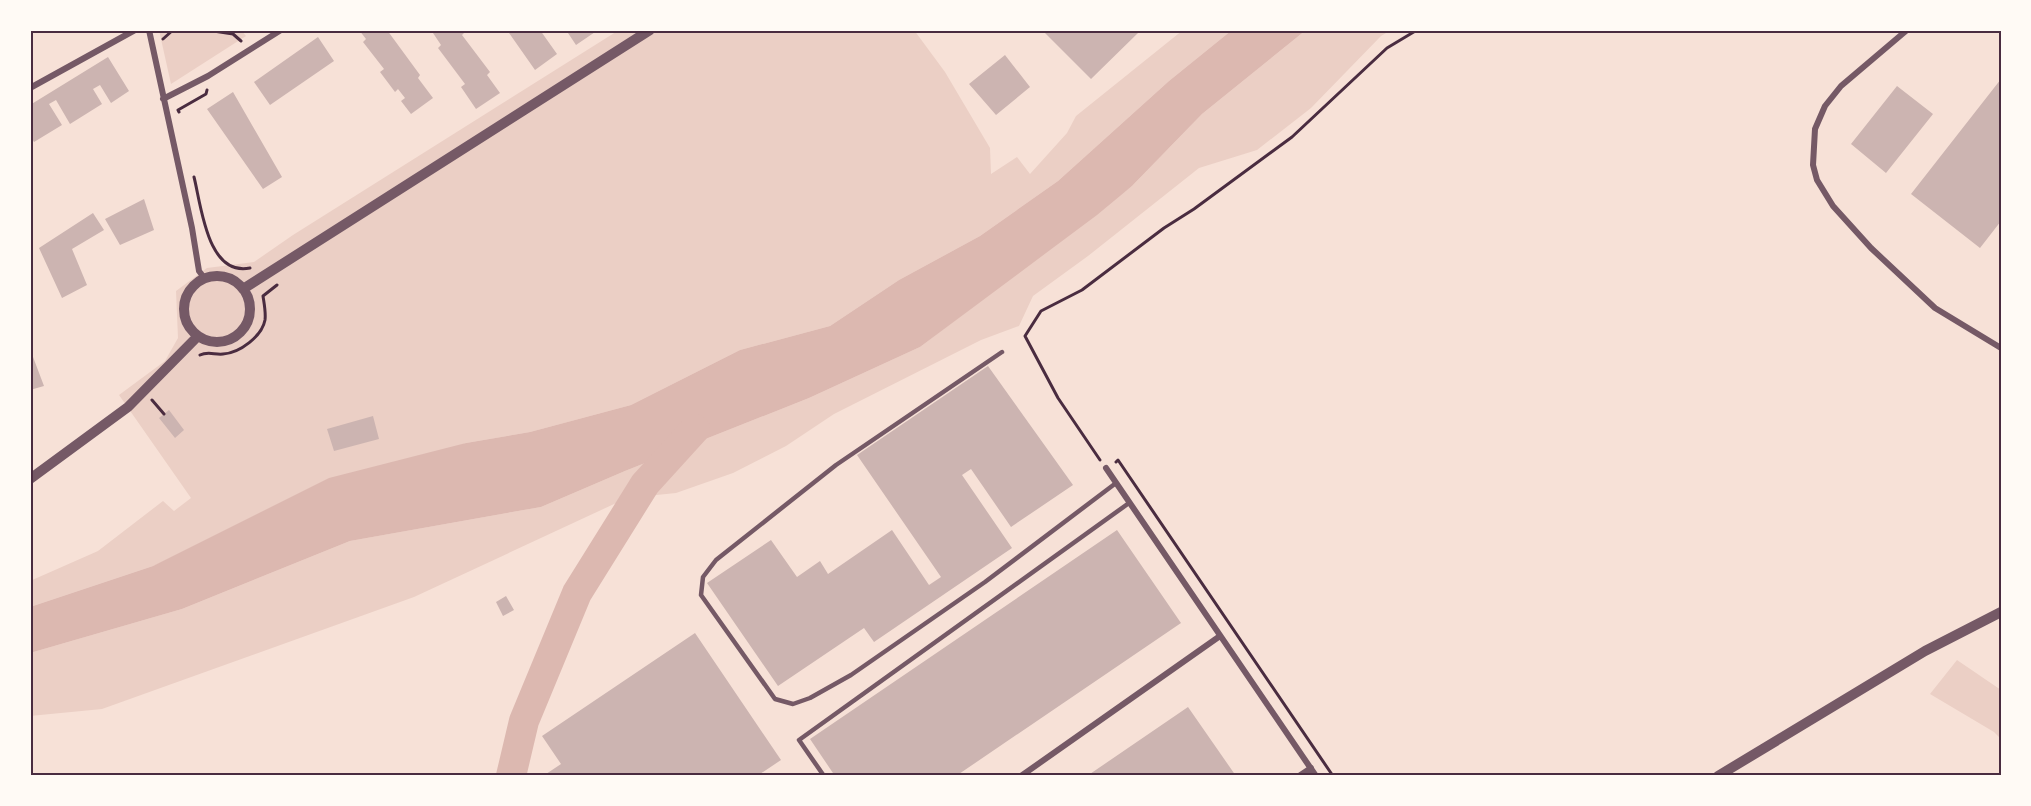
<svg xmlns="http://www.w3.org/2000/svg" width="2031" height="806" font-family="'Playfair Display',serif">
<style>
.green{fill:#ebcfc5}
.water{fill:#dcb8b0}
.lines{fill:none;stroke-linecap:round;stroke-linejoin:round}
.river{stroke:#dcb8b0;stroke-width:30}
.building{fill:#ccb4b1}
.path{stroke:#4a2c40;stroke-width:3}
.service{stroke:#755966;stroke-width:4.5}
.minor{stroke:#755966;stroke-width:6}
.tertiary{stroke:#755966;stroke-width:10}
.neatline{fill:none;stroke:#4a2c40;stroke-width:2}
</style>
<rect width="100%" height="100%" fill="#f7e1d7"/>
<!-- green -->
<path class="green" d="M 159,30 L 241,30 L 246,36 L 171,84 Z
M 619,30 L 914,30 L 945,72 L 990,148 L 991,174 L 1017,157 L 1030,174 L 1067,133 L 1076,116 L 1183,30 L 1232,30 L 1169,81 L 1058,181 L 980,236 L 899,280 L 830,326 L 740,350 L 631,405 L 530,432 L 466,443 L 153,566 L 30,607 L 30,581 L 98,551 L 163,501 L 174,511 L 191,498 L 119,395 L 165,361 L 178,338 L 176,291 L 207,268 L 254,262 L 293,235 Z
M 1306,30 L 1391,30 L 1381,36 L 1311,108 L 1257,150 L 1199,168 L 1088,256 L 1033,296 L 1019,326 L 981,340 L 834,414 L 786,446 L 733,473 L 676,493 L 627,498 L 414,597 L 102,709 L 30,716 L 30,653 L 182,609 L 350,541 L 541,507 L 625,471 L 809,398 L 920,347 L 1132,186 L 1202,114 Z
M 1957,660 L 2001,690 L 2001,739 L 1994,732 L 1930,694 Z"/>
<!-- water -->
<path class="water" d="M 1232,30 L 1306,30 L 1202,114 L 1132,186 L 1097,215 L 920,347 L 809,398 L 625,471 L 541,507 L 350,541 L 182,609 L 30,653 L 30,607 L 153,566 L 329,478 L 466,443 L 530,432 L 631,405 L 740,350 L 830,326 L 899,280 L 980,236 L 1058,181 L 1169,81 Z"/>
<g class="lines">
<!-- river -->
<path class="river" d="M 511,776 L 524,721 L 577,593 L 645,484 L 695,429"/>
</g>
<!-- building -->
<path class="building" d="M 359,30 L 387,30 L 420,75 L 418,78 L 433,98 L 411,114 L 401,101 L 405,98 L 398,89 L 395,92 L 380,72 L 384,69 L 363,42 L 366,39 Z
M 431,30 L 465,30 L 466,31 L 462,35 L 490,72 L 487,75 L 500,93 L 476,109 L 461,87 L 465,84 L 438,48 L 441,45 Z
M 507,30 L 540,30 L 557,54 L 535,70 Z
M 566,30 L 598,30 L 576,45 Z
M 1046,30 L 1136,30 L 1138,33 L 1091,79 L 1044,32 Z
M 318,37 L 334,61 L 270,105 L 254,82 Z
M 1005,55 L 1030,87 L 996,115 L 969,84 Z
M 108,57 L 129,91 L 111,103 L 100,85 L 93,89 L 102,104 L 70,124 L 56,100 L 49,104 L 62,125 L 34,142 L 30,135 L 30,105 Z
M 2001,79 L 2001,221 L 1980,248 L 1911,194 Z
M 1897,86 L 1933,114 L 1886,173 L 1851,144 Z
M 233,92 L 282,177 L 263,189 L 207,109 Z
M 144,199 L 154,230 L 120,245 L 105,219 Z
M 93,213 L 104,230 L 72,249 L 87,285 L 62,298 L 39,248 Z
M 30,349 L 44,386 L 30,390 Z
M 988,366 L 1073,485 L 1011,527 L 971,469 L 962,475 L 1012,548 L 874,642 L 864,628 L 778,686 L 707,583 L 771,540 L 797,577 L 820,561 L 828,574 L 892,530 L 929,585 L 941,577 L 857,455 Z
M 169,410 L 184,430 L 175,438 L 159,418 Z
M 373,416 L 379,439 L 334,451 L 327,429 Z
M 1117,530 L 1181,623 L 956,776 L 835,776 L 810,739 Z
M 506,596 L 514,610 L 503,616 L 496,602 Z
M 695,633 L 781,760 L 757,776 L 543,776 L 561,764 L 542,736 Z
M 1188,707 L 1236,776 L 1087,776 Z"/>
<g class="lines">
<!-- path -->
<path class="path" d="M 207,30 L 233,34 L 241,41
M 163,39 L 173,30
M 179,112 L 178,110 L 206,94 L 207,90
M 194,177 C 201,204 207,277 250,268
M 200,355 C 208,351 215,355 223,354 C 240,353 262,336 265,320 C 266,312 264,303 263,296 L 277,285
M 152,400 L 164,414
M 1100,460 L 1058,398 L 1025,336 L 1041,311 L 1082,290 L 1164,228 L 1194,209 L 1292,137 L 1387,48 L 1417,30
M 1116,462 L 1118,460 L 1333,776"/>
<!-- service -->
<path class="service" d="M 1002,352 L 836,465 L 716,560 L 703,577 L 701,595 L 775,699 L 793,704 L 810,698 L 851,675 L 985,582 L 1116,483
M 824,776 L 799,740 L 1129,503"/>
<!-- minor -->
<path class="minor" d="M 149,30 L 192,228 L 199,271 L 205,279
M 1907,30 L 1841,86 L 1825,106 L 1815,129 L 1813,165 L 1817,180 L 1833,206 L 1871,248 L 1935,308 L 2001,348
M 30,88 L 135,30
M 163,99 L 208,76 L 281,30
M 1106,468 L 1316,776
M 1021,776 L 1220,636
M 1299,776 L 1311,768"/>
<!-- tertiary -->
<path class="tertiary" d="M184 309a33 33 0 1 1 66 0a33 33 0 1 1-66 0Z
M 243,289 L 650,30
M 30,479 L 128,407 L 198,336
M 1718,776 L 1925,651 L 2001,612"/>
</g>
<!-- border -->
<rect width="2031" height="806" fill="none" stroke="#fffaf5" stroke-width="63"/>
<rect x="32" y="32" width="1968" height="742" class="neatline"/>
</svg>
